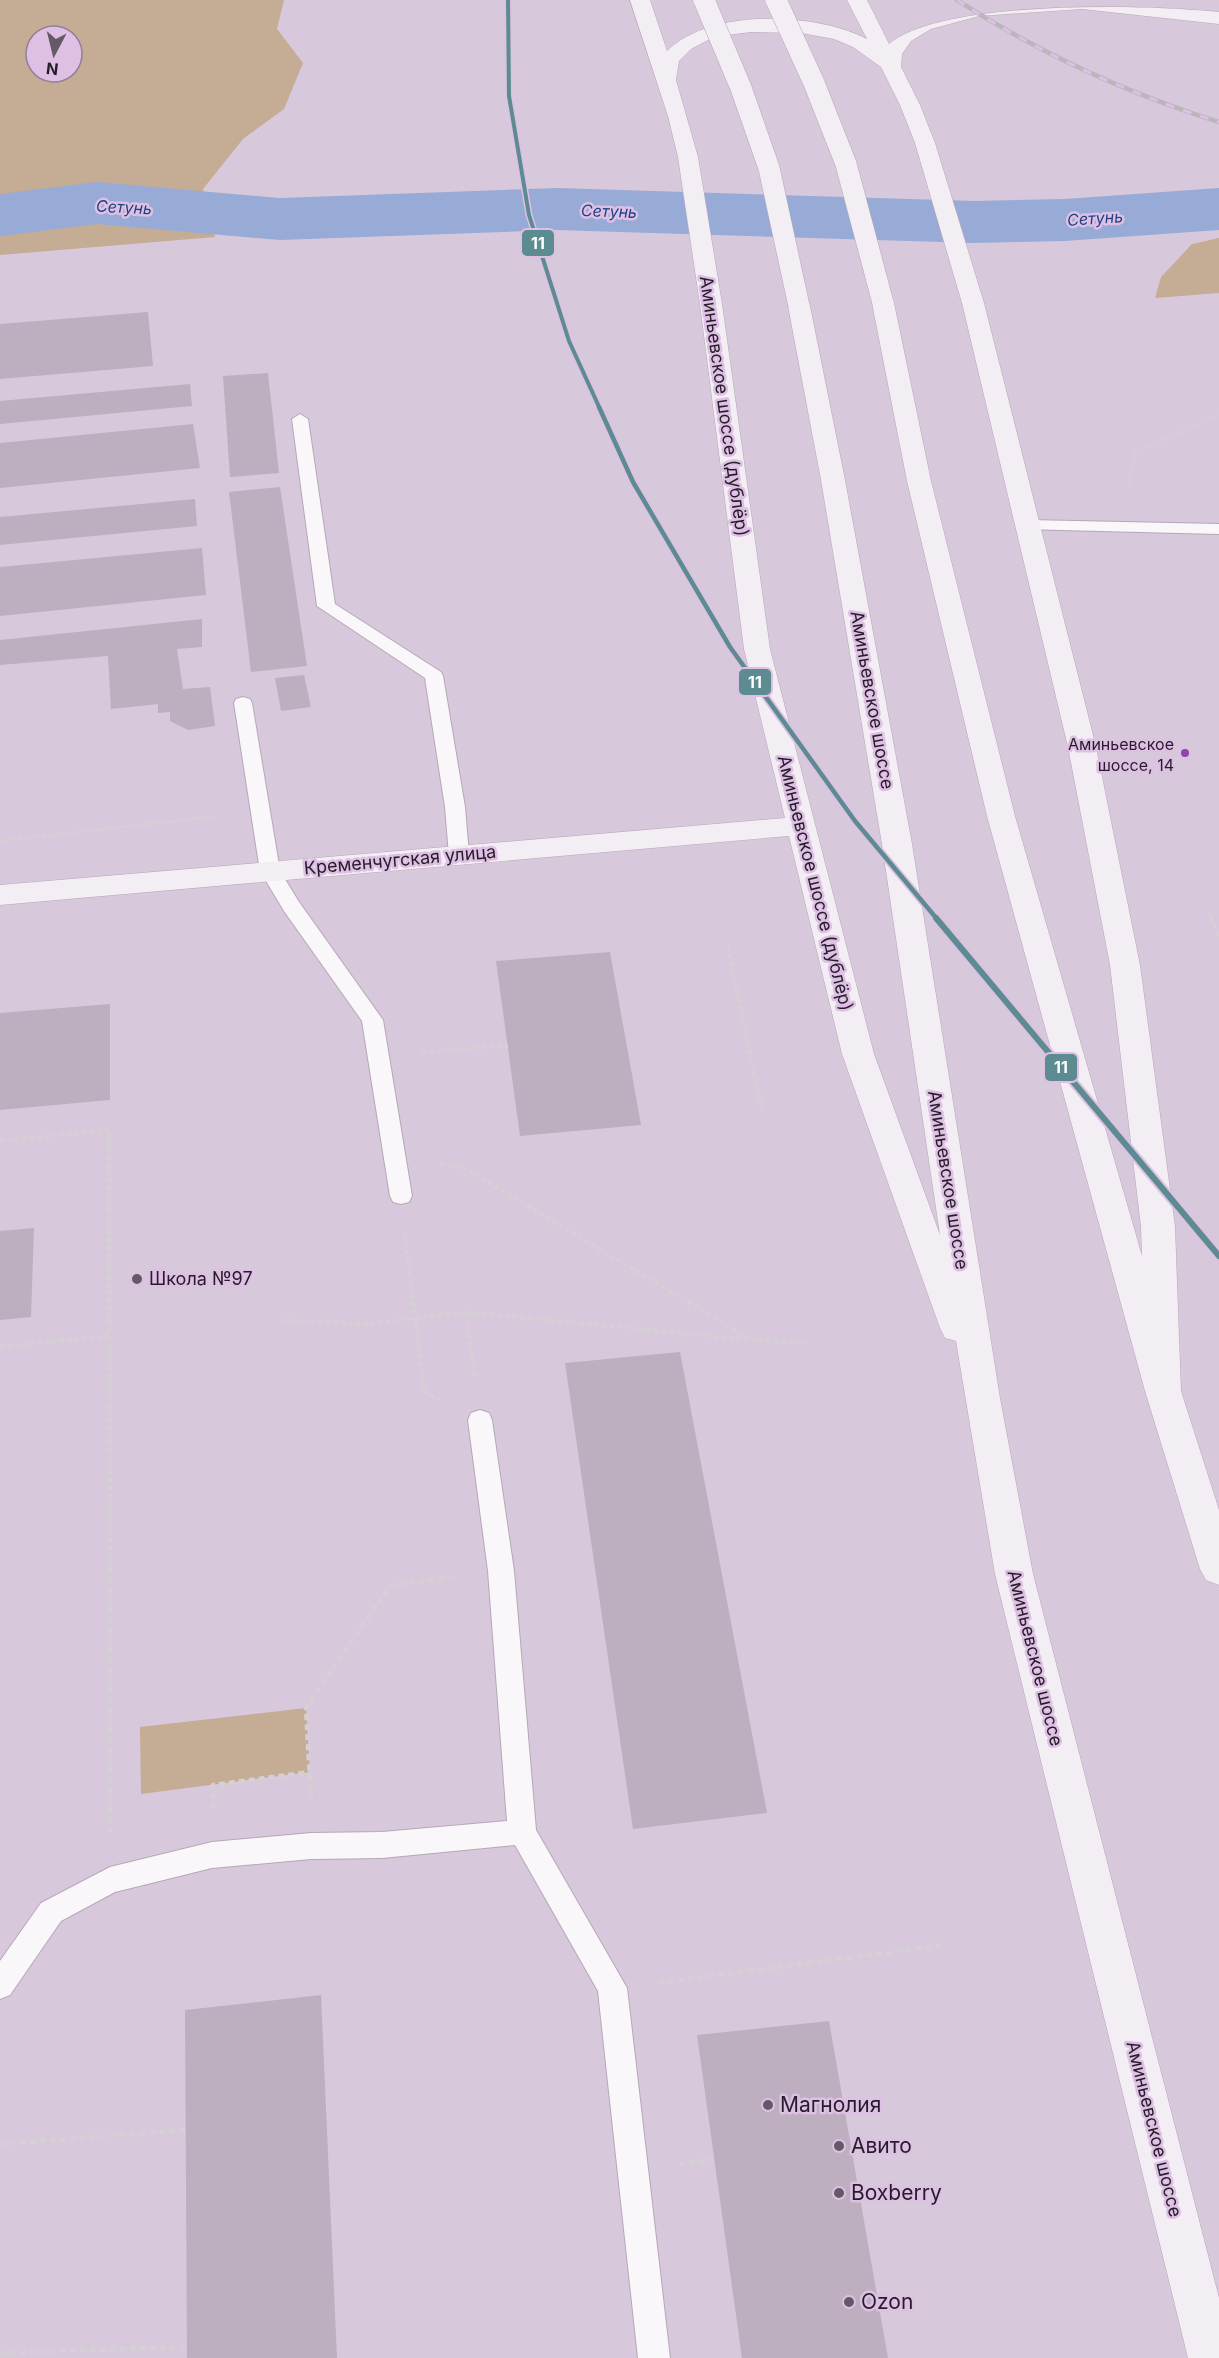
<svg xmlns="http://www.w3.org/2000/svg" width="1219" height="2358" font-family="Inter,sans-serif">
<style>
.green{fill:#c5ac95;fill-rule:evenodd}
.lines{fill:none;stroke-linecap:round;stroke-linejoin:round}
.river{fill:#98aad6;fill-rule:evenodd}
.building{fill:#bdaec0}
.lane-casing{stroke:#b5a8b7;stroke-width:2}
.secondary-casing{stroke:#b5a8b7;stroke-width:1}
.path-far2{stroke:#d5d0d5;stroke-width:3;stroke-dasharray:4 2;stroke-linecap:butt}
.path-far1{stroke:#d5d0d5;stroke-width:4;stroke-dasharray:4.5 3;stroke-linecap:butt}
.path{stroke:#d5d0d5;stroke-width:4.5;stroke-dasharray:6 4;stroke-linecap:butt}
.lane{fill:#f9f7fa;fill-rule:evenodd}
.secondary{fill:#f3edf4;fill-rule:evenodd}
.rail-casing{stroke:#bab6bb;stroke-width:4.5}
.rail{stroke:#ddc0e3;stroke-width:3;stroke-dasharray:9;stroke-linecap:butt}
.secondary-bridge-casing{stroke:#b5a8b7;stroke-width:22;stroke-linecap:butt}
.secondary-bridge{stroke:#f3edf4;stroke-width:21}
.metro-1-far2-casing{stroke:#ddc0e3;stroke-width:7}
.metro-1-far1-casing{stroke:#ddc0e3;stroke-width:8}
.metro-1-casing{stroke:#ddc0e3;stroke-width:10}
.metro-1-far2{stroke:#5c8b91;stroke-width:4}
.metro-1-far1{stroke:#5c8b91;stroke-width:4.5}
.metro-1{stroke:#5c8b91;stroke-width:6}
.bus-dot{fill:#8e44ad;stroke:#ddc0e3;stroke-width:2}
.poi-dot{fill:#655867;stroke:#ddc0e3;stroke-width:2}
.labels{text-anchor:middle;stroke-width:5;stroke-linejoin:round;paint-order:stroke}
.far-water-label{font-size:16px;font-style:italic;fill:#1d4284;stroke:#ddc0e3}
.bus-label{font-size:16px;fill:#271c29;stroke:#ddc0e3;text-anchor:end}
.street-label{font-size:18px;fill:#271c29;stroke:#ddc0e3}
.poi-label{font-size:18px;fill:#271c29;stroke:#ddc0e3;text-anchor:start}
.near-poi-label{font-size:21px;fill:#271c29;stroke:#ddc0e3;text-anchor:start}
.line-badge{stroke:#ddc0e3;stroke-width:2}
.badge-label{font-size:16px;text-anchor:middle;font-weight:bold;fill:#fff}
</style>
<rect width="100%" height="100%" fill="#d8c8db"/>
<!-- green -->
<path class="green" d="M 0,0 L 284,0 L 277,29 L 303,63 L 284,109 L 243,139 L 203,189 L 215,237 L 0,255 ZM 36,36 L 72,36 L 72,72 L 36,72 Z
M 1219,238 L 1219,293 L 1155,298 L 1161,277 L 1192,244 Z
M 306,1708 L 310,1772 L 141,1794 L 140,1727 Z"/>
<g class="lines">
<!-- river -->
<path class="river" d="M 97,182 L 280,198 L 557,188 L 974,201 L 1065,199 L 1219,188 L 1219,230 L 1065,241 L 974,243 L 557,230 L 280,240 L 97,224 L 0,236 L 0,194 Z"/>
</g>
<!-- building -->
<path class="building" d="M 148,312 L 153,366 L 0,379 L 0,324 Z
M 268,373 L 279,473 L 230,477 L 223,376 Z
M 190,384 L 192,406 L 0,424 L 0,401 Z
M 193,424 L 200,468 L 0,488 L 0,443 Z
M 280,487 L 307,666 L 251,672 L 229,492 Z
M 195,499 L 197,526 L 0,545 L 0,517 Z
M 202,548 L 206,595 L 0,616 L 0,567 Z
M 202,619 L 202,647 L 177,649 L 183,689 L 210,687 L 215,726 L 188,730 L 170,721 L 170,712 L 158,713 L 158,704 L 111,709 L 108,656 L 0,665 L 0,640 Z
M 304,675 L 311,707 L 281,711 L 275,678 Z
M 610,952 L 641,1125 L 520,1136 L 496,961 Z
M 110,1004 L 110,1100 L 0,1110 L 0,1013 Z
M 34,1228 L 31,1317 L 0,1320 L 0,1231 Z
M 680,1352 L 767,1813 L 633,1829 L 565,1363 Z
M 321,1995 L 337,2358 L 187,2358 L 185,2010 Z
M 829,2021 L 888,2358 L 742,2358 L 697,2035 Z"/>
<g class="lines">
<!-- lane casing -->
<g class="lane-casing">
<path id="lane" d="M 300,414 L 308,419 L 335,604 L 441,672 L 443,676 L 465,807 L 469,855 L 466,860 L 459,862 L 452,860 L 449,855 L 445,807 L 425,678 L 317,606 L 292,419 Z
M 1027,520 L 1219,524 L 1219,534 L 1021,529 L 1018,525 L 1021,521 Z
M 243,697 L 250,699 L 252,703 L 280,871 L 299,902 L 383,1020 L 412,1196 L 409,1202 L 401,1204 L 393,1202 L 390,1196 L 362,1021 L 284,911 L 260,871 L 234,703 L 236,699 Z
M 480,1410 L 489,1413 L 492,1420 L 514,1571 L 536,1830 L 627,1988 L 670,2358 L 638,2358 L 598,1991 L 515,1845 L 382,1858 L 311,1859 L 212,1868 L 115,1892 L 61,1921 L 10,1995 L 0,1999 L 0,1961 L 41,1903 L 110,1867 L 212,1842 L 311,1833 L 382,1832 L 507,1821 L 488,1571 L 468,1420 L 471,1413 Z"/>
</g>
<!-- secondary casing -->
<g class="secondary-casing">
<path id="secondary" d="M 630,0 L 650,0 L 667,51 C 711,8 815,12 867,39 L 847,0 L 867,0 L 889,44 C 942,0 1141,4 1219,12 L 1219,24 L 1082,9 L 979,16 L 931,29 L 911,41 L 902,54 L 901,67 L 920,105 L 935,143 L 984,303 L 1096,747 L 1140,965 L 1175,1227 L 1181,1391 L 1219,1510 L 1219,1585 L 1206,1580 L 1200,1569 L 1145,1391 L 987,816 L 907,481 L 872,303 L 875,298 L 883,296 L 891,298 L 894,303 L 931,481 L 1015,816 L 1142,1256 L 1141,1227 L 1110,965 L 1068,747 L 962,303 L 915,143 L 900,105 L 881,67 L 853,47 L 834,39 L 801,33 L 751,32 L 727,35 L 710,39 L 691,49 L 679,61 L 676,80 L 698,157 L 722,304 L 770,649 L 874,1054 L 940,1235 L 882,844 L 821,480 L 788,306 L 791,301 L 799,299 L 807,301 L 810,306 L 845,480 L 912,844 L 1000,1398 L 1033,1574 L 1219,2298 L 1219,2358 L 1188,2358 L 995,1574 L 956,1341 L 945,1338 L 940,1328 L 842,1054 L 789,836 L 0,905 L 0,885 L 785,818 L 744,649 L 700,304 L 678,157 L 668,116 Z"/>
</g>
<!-- path-far2 -->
<path class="path-far2" d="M 1128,491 L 1135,453 L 1219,414
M 0,841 L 218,816
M 1208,910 L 1212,919"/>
<!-- path-far1 -->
<path class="path-far1" d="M 1211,918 L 1219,937
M 728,947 L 762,1113
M 422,1052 L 508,1046
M 0,1141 L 109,1130 L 110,1559
M 440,1163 L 466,1169 L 748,1338
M 405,1235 L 424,1392 L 442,1401
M 466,1312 L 475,1380
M 281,1320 L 364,1324 L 466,1312 L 751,1340 L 811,1343
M 0,1347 L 109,1336"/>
<!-- path -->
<path class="path" d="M 110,1557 L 110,1834
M 311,1800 L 306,1708 L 390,1585 L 455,1577
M 213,1809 L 213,1785 L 310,1772
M 658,1983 L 944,1945
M 0,2144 L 185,2130
M 679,2164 L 714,2159
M 0,2353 L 187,2347"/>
<!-- lane -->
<use href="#lane" class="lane"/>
<!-- secondary -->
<use href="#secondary" class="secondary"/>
<!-- rail casing -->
<g class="rail-casing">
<path id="rail" d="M 957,0 C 1039,53 1126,93 1219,122"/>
</g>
<!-- rail -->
<use href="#rail" class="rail"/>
<!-- secondary-bridge casing -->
<g class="secondary-bridge-casing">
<path id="secondary-bridge" d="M 704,0 L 741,88 L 769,168 L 799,306
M 776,0 L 814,83 L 846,164 L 883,303"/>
</g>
<!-- secondary-bridge -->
<use href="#secondary-bridge" class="secondary-bridge"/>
<!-- metro-1-far2 casing -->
<g class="metro-1-far2-casing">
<path id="metro-1-far2" d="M 508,0 L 509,96 L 529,215 L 569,341 L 600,409"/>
</g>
<!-- metro-1-far1 casing -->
<g class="metro-1-far1-casing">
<path id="metro-1-far1" d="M 599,407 L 633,482 L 730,647 L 855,821 L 937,919"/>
</g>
<!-- metro-1 casing -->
<g class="metro-1-casing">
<path id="metro-1" d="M 936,918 L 1219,1256"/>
</g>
<!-- metro-1-far2 -->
<use href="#metro-1-far2" class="metro-1-far2"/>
<!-- metro-1-far1 -->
<use href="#metro-1-far1" class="metro-1-far1"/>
<!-- metro-1 -->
<use href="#metro-1" class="metro-1"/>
</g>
<!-- markers -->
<circle class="bus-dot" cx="1185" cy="753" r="5"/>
<g class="poi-dot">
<circle cx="137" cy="1279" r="6"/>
<circle cx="768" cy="2105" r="6"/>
<circle cx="839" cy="2146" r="6"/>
<circle cx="839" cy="2193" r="6"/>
<circle cx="849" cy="2302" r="6"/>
</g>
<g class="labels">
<!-- far-water labels -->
<g class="far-water-label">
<text transform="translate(124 207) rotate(3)" y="6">Сетунь</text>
<text transform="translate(609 211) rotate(2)" y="6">Сетунь</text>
<text transform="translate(1095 218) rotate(-4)" y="6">Сетунь</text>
</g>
<!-- bus labels -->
<g class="bus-label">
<text x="1174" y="750">Аминьевское<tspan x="1174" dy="21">шоссе, 14</tspan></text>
</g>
<!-- street labels -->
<g class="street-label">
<text transform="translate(724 406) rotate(82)" y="6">Аминьевское шоссе (дублёр)</text>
<text transform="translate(872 700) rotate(80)" y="6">Аминьевское шоссе</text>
<text transform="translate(400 860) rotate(-5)" y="6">Кременчугская улица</text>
<text transform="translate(815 883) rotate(76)" y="6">Аминьевское шоссе (дублёр)</text>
<text transform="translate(948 1180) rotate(81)" y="6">Аминьевское шоссе</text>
<text transform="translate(1035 1658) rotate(76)" y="6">Аминьевское шоссе</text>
<text transform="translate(1154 2129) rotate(76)" y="6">Аминьевское шоссе</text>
</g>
<!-- poi labels -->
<g class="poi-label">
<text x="149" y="1285">Школа №97</text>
</g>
<!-- near-poi labels -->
<g class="near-poi-label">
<text x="780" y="2112">Магнолия</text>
<text x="851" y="2153">Авито</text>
<text x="851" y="2200">Boxberry</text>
<text x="861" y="2309">Ozon</text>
</g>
</g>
<g class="line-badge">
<rect x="521" y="229" width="34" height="28" rx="6" fill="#5c8b91"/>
<rect x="738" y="668" width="34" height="28" rx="6" fill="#5c8b91"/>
<rect x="1044" y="1053" width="34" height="29" rx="6" fill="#5c8b91"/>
</g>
<g class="badge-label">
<text x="538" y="249">11</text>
<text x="755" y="688">11</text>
<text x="1061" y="1073">11</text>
</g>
<!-- north arrow -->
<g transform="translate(54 54) rotate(187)"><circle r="28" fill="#ddc0e3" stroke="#947e99" stroke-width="1.5"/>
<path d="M0-4.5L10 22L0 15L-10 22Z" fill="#655867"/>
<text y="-9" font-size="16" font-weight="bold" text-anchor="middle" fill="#271c29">N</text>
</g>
</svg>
